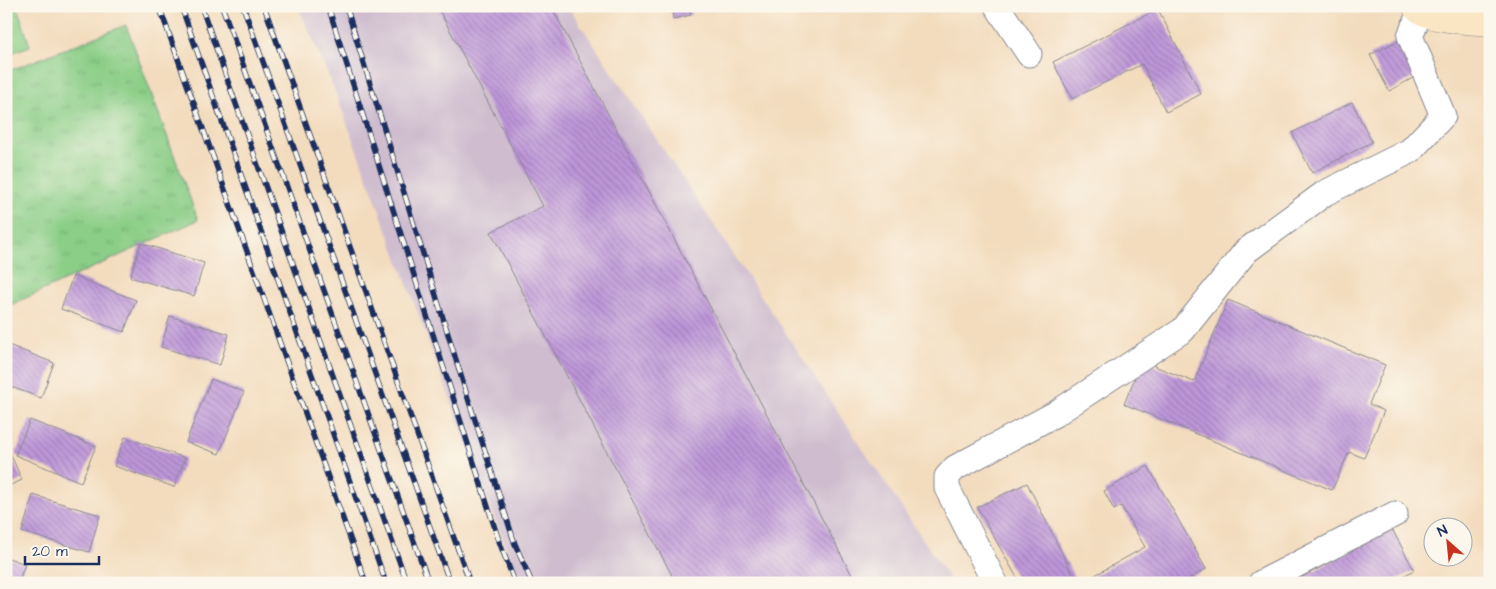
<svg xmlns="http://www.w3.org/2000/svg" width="1496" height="589" font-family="'Architects Daughter',sans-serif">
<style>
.railway{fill:#cfbdcf}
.grass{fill:#8bce87;stroke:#537e72}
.park{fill:url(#park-tufts);stroke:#537e72}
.building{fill:url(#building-back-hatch)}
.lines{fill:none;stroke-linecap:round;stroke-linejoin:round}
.street-casing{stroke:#87868e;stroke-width:27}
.secondary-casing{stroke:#87868e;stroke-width:29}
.street{stroke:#fff;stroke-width:25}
.secondary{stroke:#fbe6c3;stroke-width:28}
.rail-casing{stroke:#1b2f5e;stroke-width:5.5}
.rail{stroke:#fbf7ec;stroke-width:4;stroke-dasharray:11;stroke-linecap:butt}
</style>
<defs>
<pattern id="park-tufts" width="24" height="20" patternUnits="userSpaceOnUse" patternTransform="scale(1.25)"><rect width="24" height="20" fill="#8bce87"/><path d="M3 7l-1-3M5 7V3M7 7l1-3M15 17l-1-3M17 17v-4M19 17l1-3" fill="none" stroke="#77b177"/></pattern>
<pattern id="building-back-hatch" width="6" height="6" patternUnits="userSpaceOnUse" patternTransform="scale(1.25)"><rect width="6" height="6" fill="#be96d9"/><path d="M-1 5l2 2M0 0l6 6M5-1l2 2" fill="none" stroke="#9a7bb3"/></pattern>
</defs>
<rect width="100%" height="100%" fill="#fbf7ec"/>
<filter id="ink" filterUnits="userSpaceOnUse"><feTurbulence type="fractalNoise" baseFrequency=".02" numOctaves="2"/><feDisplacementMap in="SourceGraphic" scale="10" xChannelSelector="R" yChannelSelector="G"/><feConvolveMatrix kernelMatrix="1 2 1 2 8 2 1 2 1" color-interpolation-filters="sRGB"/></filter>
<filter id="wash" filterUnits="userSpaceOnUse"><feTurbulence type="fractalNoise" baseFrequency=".0096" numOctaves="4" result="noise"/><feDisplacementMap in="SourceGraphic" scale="20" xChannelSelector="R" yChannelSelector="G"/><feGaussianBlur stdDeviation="1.12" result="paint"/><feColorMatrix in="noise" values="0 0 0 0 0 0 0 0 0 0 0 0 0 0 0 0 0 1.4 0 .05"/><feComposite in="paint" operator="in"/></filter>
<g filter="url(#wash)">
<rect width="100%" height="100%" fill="#f3dcbd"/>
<!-- railway -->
<path class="railway" d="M 298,6 L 568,6 L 952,583 L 519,583 L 333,86 Z"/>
<!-- grass -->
<path class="grass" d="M 6,6 L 17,6 L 30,46 L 6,55 Z"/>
<!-- park -->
<path class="park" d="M 126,25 L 198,220 L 6,307 L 6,72 Z"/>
<g id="blocks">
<!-- building -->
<path class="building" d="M 437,6 L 551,6 L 856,583 L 676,583 L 491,232 L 543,206 Z
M 671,6 L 689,6 L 691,15 L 673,19 Z
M 1158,9 L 1201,94 L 1166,112 L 1142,64 L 1072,99 L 1053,62 Z
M 1401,39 L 1420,74 L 1389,91 L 1370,55 Z
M 1352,102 L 1372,142 L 1312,173 L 1292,133 Z
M 141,243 L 204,263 L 194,296 L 130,277 Z
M 73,276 L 136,300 L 124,332 L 61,309 Z
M 1228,300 L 1385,365 L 1369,404 L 1384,411 L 1364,458 L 1349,452 L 1332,490 L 1124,404 L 1142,361 L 1194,382 Z
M 170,316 L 229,334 L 220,365 L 161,347 Z
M 6,344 L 54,363 L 41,398 L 6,385 Z
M 211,379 L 244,392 L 219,454 L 186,442 Z
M 30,420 L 96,446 L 81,482 L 15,455 Z
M 125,437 L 185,458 L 174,487 L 114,466 Z
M 6,444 L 22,480 L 6,487 Z
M 1148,466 L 1206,569 L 1181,583 L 1081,583 L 1145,547 L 1121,506 L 1114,510 L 1104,491 Z
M 1027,483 L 1077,583 L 1020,583 L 977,507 Z
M 33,495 L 100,515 L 89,552 L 22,532 Z
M 1392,529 L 1414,570 L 1391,583 L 1291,583 Z
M 6,557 L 25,564 L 18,583 L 6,583 Z"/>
</g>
</g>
<g filter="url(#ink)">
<use href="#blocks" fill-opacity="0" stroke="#87868e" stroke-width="1"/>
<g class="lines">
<!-- street casing -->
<g class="street-casing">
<path id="street" d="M 997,6 L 1029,54
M 995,583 L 947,488 L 947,477 L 955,468 L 1055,414 L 1183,330 L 1246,251 L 1325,193 L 1410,151 L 1443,116 L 1410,36 L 1421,10
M 1261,583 L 1395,514"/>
</g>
<!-- secondary casing -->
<g class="secondary-casing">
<path id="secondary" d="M 1416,6 C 1430,20 1471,20 1490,22"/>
</g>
<!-- street -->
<use href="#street" class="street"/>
<!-- secondary -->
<use href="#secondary" class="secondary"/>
<!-- rail casing -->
<g class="rail-casing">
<path id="rail" d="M 159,6 L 366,583
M 181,6 L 386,583
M 201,6 L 407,583
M 222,6 L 429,583
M 243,6 L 450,583
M 264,6 L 470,583
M 328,6 L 499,541 L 515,583
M 346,6 L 466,392 L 515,544 L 532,583"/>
</g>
<!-- rail -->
<use href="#rail" class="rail"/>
</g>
</g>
<!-- margin -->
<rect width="1496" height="589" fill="none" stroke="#fbf7ec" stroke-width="25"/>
<!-- north arrow -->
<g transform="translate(1448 542) rotate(333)"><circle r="24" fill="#fbf7ec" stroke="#a1a7b3"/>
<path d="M0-4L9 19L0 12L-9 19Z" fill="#c8321e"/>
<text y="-8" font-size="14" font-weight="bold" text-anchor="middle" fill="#1b2f5e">N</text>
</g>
<!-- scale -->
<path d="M25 556v8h74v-8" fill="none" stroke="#1b2f5e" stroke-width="2.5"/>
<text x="32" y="556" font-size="15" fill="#1b2f5e" stroke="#fbf7ec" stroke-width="4" paint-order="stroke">20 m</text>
</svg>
